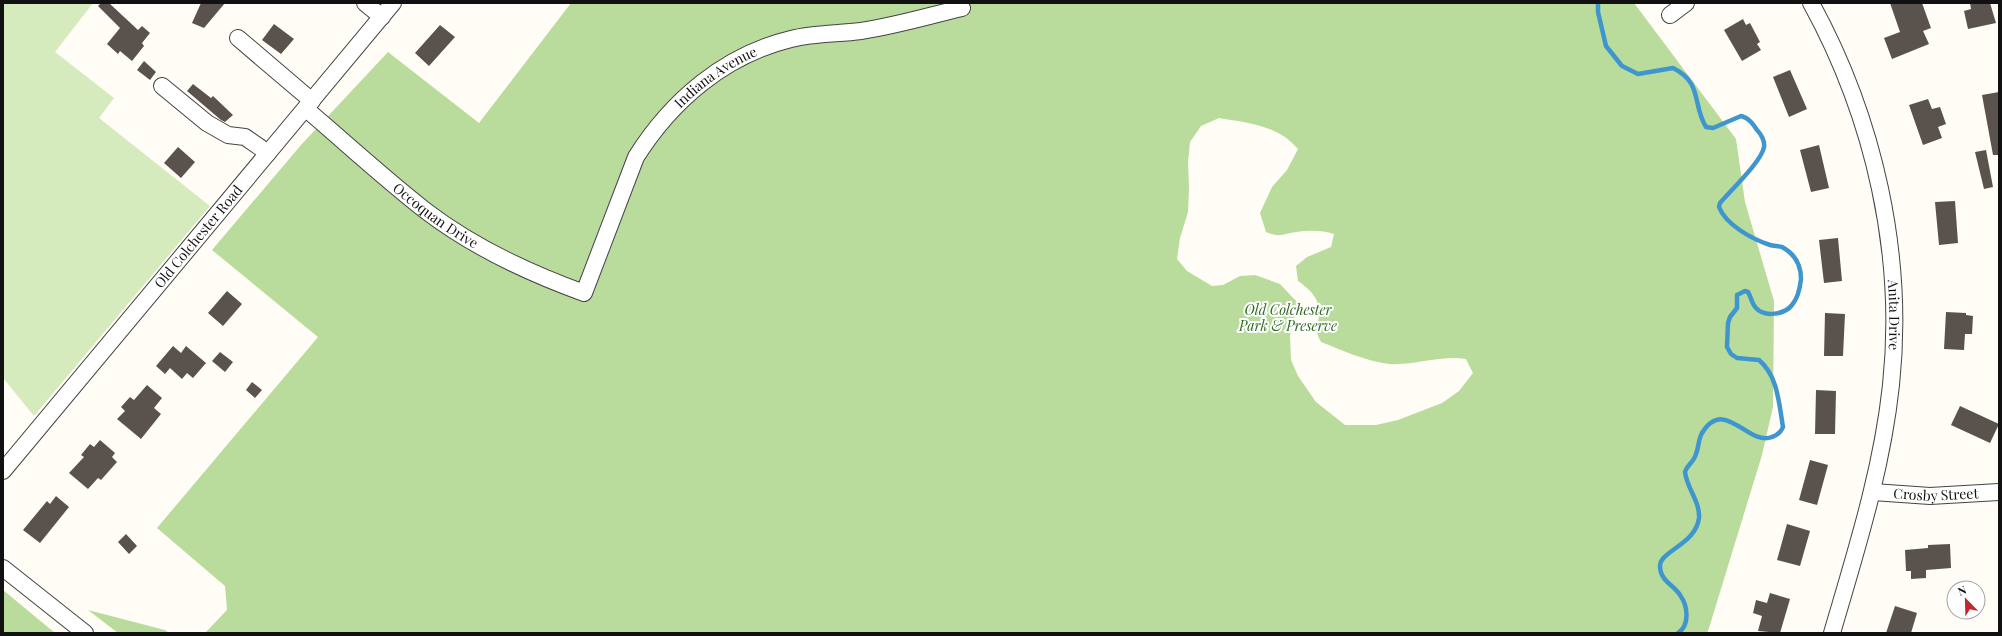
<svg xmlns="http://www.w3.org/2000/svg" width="2002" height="636" font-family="'Playfair Display',serif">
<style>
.green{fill:#d5ebbd}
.forest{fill:#b9dc9c;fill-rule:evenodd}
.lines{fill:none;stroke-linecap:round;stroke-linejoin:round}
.stream{stroke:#3f96cf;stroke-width:4.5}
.building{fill:#5a524d}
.minor-casing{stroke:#444;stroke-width:18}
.minor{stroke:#fff;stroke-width:16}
.labels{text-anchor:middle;stroke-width:4;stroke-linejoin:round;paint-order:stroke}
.street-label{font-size:14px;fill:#111;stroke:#fff}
.park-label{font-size:14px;font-style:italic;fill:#2f6b1f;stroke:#fff}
</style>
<rect width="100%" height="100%" fill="#fffdf5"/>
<!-- green -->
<path class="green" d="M 3,3 L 93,3 L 55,52 L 114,98 L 99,118 L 210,206 L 34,416 L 3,378 Z"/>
<!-- forest -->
<path class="forest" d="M 571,3 L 1634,3 L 1736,139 L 1745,202 L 1774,301 L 1773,407 L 1762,455 L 1709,628 L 1707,633 L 205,633 L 227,610 L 225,586 L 157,528 L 318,337 L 212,250 L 301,145 L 388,52 L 479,123 ZM 1219,118 C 1248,123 1278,125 1298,149 L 1287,170 L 1272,187 L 1260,213 L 1266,232 C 1280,238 1282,234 1296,232 C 1309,230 1322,230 1334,234 L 1331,247 L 1307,257 L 1296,266 L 1298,281 C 1308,288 1319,297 1319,311 C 1320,326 1312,326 1321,342 C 1342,350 1365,361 1389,364 C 1413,366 1440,355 1466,359 L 1473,373 L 1459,391 L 1442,403 L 1398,420 L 1376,425 L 1345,425 L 1316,402 L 1298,376 L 1291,360 L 1290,336 L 1295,315 L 1296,301 L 1280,284 L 1255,275 L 1240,276 L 1223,285 L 1212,286 L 1187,271 L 1177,259 L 1180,238 L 1188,212 L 1189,188 L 1188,162 L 1190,142 L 1201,126 Z
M 3,590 L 55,633 L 3,633 Z
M 88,610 L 165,630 L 169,633 L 118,633 Z"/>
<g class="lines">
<!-- stream -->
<path class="stream" d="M 1598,3 L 1598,12 L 1606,46 L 1622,66 L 1638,74 L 1673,68 C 1703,83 1692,104 1706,127 L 1713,128 L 1741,116 C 1749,118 1753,124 1757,130 C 1761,134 1765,141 1764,147 C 1762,161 1730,191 1720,203 L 1719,207 C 1726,225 1752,239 1770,245 C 1773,246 1778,246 1782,247 C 1795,254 1801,265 1801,279 C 1800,288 1798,298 1792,305 C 1785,314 1765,318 1756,308 C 1752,304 1751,297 1748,292 L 1745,291 L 1737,295 L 1737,308 L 1730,317 L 1728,323 L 1727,347 L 1731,354 L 1737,358 L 1759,360 C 1778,376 1779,404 1783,427 C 1781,432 1778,435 1772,437 C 1748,447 1725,396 1702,433 C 1698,440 1699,447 1696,454 C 1694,462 1687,465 1685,472 C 1687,489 1700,501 1699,518 C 1696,544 1660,551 1660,566 C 1660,581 1674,585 1680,595 C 1688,606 1690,625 1678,633"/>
</g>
<!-- building -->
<path class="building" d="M 101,3 L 109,3 L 138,30 L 142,26 L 150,33 L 142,43 L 144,46 L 132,61 L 120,51 L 118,54 L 107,44 L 120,28 L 98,6 Z
M 201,3 L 225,3 L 204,28 L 192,23 Z
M 1890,3 L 1922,3 L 1931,28 L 1923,31 L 1929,44 L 1892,59 L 1884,38 L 1900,32 Z
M 1970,3 L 1990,3 L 1996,23 L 1968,29 L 1964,11 L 1971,9 Z
M 1743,19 L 1746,25 L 1750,23 L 1760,42 L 1757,44 L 1761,50 L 1742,61 L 1724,30 Z
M 274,24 L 294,39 L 281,54 L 262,40 Z
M 440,25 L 455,37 L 429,66 L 415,53 Z
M 144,61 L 156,72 L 150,80 L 137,70 Z
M 1790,70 L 1807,109 L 1789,117 L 1773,77 Z
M 193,84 L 211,98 L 213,96 L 233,115 L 225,122 L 221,120 L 187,91 Z
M 1999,92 L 1999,155 L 1993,155 L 1982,95 Z
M 1928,99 L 1932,109 L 1940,107 L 1946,124 L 1938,127 L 1942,138 L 1923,145 L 1909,105 Z
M 1819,145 L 1829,188 L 1811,192 L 1800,150 Z
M 178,147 L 195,162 L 181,178 L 164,163 Z
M 1986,150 L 1993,187 L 1984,189 L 1975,152 Z
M 1955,201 L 1958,243 L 1939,245 L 1935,202 Z
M 1838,238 L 1842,281 L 1824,283 L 1819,240 Z
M 227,291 L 242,304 L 223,326 L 208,313 Z
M 1946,312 L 1966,313 L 1966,315 L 1973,316 L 1972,334 L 1965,334 L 1964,350 L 1944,349 Z
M 1825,313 L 1845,314 L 1843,356 L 1824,356 Z
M 173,346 L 181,353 L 186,346 L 206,363 L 193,378 L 187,373 L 182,379 L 170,368 L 165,374 L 156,366 Z
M 220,352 L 233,362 L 225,372 L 212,361 Z
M 252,382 L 262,390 L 255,398 L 246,390 Z
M 147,385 L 162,398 L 154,408 L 161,414 L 141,439 L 117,419 L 125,411 L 121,407 L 130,397 L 134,400 Z
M 1816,390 L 1836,391 L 1835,434 L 1815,434 Z
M 1960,406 L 1999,424 L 1990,443 L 1951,425 Z
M 100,440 L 115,453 L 112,457 L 117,462 L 101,480 L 98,478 L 88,489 L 69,473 L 84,457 L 81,455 L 90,444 L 94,447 Z
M 1810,460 L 1828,465 L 1817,505 L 1799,500 Z
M 56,496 L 69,507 L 40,543 L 23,530 L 47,501 L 50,504 Z
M 1787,524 L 1810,531 L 1800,566 L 1777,560 Z
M 126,534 L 137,546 L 129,554 L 118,542 Z
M 1950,544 L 1951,568 L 1926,570 L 1926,578 L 1911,579 L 1911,571 L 1906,571 L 1905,550 L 1928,548 L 1928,545 Z
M 1770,593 L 1790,599 L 1780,633 L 1758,631 L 1762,616 L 1753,613 L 1756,600 L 1767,603 Z
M 1895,606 L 1917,613 L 1911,633 L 1886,633 Z"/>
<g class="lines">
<!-- minor casing -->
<g class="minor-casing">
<g id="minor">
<path d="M 365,3 L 382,17"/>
<path id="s1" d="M 1811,3 C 1874,118 1905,254 1891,385 C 1882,470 1856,551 1832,633"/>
<path d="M 1670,15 L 1686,3"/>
<path d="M 238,38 L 312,101"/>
<path d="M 162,86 L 207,123 L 228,135 L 245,137 L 268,153"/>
<path id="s2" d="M 306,109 C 346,143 385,179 426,211 C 473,247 529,273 584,293 L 636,157 C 672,100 725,55 791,39 C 814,33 838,34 861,31 C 895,26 928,16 962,8"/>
<path id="s3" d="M 3,471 L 393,3"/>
<path id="s4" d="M 1873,492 L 1930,496 L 1999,492"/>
<path d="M 3,568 L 85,633"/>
</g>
</g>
<!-- minor -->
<use href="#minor" class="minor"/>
</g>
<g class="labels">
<!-- street labels -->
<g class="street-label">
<text dy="5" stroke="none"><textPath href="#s2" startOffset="596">Indiana Avenue</textPath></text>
<text dy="5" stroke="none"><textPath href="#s2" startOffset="168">Occoquan Drive</textPath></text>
<text dy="5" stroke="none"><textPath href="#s3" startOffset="305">Old Colchester Road</textPath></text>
<text dy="5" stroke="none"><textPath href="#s1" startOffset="326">Anita Drive</textPath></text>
<text dy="5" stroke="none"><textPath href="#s4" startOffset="63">Crosby Street</textPath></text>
</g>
<!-- park labels -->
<g class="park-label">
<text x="1288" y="315">Old Colchester<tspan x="1288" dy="16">Park &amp; Preserve</tspan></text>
</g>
</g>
<!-- border -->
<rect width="2002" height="636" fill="none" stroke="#111111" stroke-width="8"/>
<!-- north arrow -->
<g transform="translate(1966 600) rotate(337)"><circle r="19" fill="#ffffff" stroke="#a0a0a0"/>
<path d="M0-3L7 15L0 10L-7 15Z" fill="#c4262e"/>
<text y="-6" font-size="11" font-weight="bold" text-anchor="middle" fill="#111111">N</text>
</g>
</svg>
